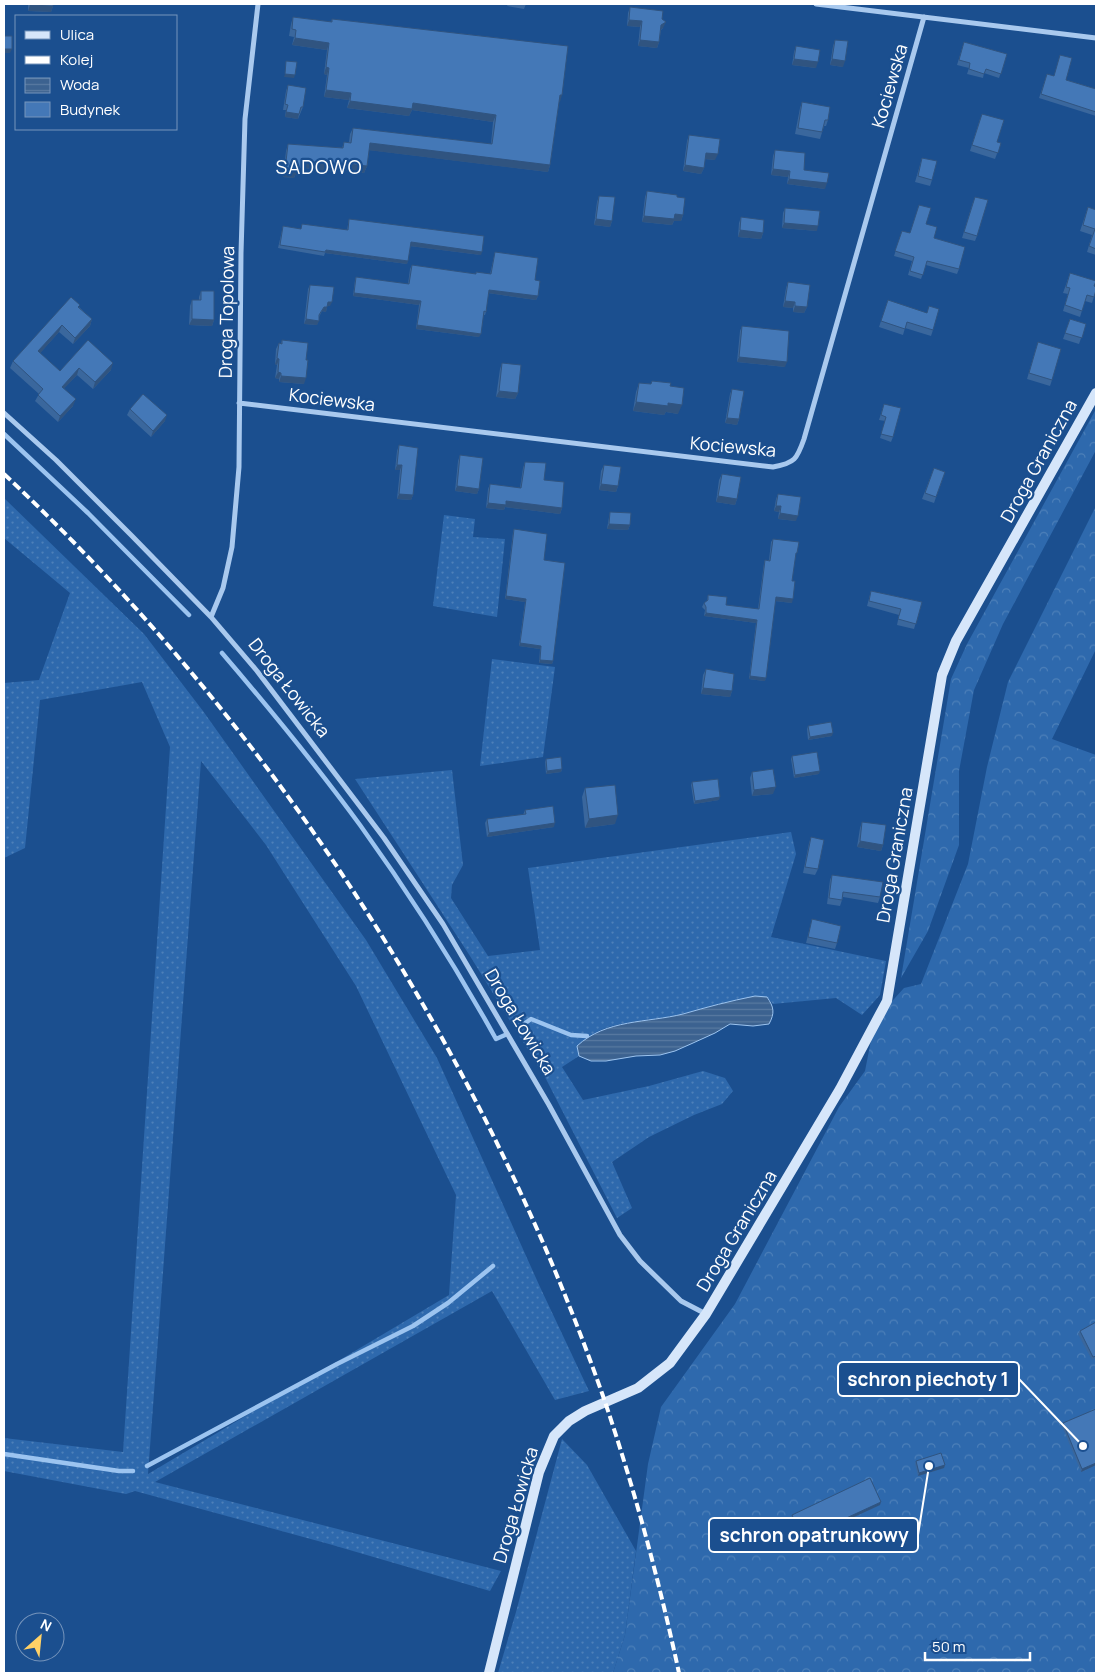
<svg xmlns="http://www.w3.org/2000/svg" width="1100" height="1677" font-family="Manrope,sans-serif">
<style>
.grass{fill:url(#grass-dots);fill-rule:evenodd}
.forest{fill:url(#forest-crowns)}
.water{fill:url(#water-rules);stroke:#9cc4f0}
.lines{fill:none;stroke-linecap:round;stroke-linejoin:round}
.stream{stroke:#9cc4f0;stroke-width:4.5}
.street{stroke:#a9c9ee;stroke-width:5}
.secondary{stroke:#d6e6fa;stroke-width:10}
.rail{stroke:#fff;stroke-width:4;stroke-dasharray:9 4;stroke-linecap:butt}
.wall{fill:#3a679d}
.shaded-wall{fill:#305480}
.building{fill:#4478b7;stroke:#305480}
.labels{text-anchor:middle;stroke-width:4.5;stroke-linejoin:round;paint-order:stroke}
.street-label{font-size:18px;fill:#fff;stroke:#1b4f8f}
.neighbourhood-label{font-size:19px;letter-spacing:1px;fill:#fff;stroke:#1b4f8f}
.leader{fill:none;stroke:#fff;stroke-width:2}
.callout-dot{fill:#fff;stroke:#1b4f8f;stroke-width:2}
.callout{fill:#1b4f8f;stroke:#fff;stroke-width:2}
.callout-label{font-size:19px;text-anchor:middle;font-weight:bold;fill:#fff}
</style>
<defs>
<pattern id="grass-dots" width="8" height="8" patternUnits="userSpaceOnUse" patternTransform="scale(1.25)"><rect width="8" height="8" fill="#2e69ad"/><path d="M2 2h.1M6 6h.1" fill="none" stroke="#4d80b9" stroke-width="1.8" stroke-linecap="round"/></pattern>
<pattern id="forest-crowns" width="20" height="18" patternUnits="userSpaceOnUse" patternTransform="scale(1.25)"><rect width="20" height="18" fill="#2e69ad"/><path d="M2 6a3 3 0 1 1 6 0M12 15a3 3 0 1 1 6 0" fill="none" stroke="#4d80b9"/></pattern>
<pattern id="water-rules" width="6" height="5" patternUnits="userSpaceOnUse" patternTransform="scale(1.25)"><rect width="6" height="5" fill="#3c6290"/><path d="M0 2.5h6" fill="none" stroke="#597aa1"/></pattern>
</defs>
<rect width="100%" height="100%" fill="#1b4f8f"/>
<!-- grass -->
<path class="grass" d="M 4,498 L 144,634 L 203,711 L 366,940 L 437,1058 L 540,1287 L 589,1391 L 555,1400 L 492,1291 L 155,1482 L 501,1571 L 490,1591 L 329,1544 L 135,1491 L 126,1494 L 4,1471 L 4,1438 L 123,1452 L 170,747 L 142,682 L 40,700 L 25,848 L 4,858 L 4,683 L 39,680 L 70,593 L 4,538 ZM 201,761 L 266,845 L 356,986 L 456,1195 L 449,1295 L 148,1474 Z
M 444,515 L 475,519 L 473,537 L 505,539 L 497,617 L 433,606 Z
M 492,659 L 555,667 L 543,757 L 480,766 Z
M 452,770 L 463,865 L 452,885 L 451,898 L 488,956 L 540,950 L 528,868 L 791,832 L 796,854 L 771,937 L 886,961 L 880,995 L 862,1015 L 836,998 L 773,1004 L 767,997 C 738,996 710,1007 681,1014 C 656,1020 628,1020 603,1029 C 593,1033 585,1039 577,1046 L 579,1056 L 562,1067 L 583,1100 L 649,1086 L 703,1071 L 725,1078 L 733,1091 L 722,1104 L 694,1115 L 649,1137 L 612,1162 L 632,1208 L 617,1218 L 546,1079 L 470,956 L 355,779 Z
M 562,1439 L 587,1465 L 636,1551 L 625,1635 L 613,1673 L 498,1673 L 516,1612 Z"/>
<!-- forest -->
<path class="forest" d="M 1096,409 L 1096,450 L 1003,624 L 974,690 L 959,771 L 959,845 L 928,931 L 901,978 L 951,679 L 967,644 Z
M 1096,506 L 1096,649 L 1052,739 L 1096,755 L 1096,1673 L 613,1673 L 625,1635 L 648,1464 L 661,1407 L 735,1304 L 839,1107 L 865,1071 L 875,1020 L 904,988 L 921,984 L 968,864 L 987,767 L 1008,682 Z"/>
<!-- water -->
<path class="water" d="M 755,996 L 767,997 C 774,1007 775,1013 769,1024 L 753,1026 L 730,1024 L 715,1033 L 693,1043 L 675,1051 L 660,1055 L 636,1056 L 606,1061 L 591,1061 L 579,1056 L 577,1046 C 606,1019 647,1023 683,1014 C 707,1007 730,1001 755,996 Z"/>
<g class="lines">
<!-- stream -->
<path class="stream" d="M 4,434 L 88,513 L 189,615
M 222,653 C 270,709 316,765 360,825 C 409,893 455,965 496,1039 L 505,1035
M 521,1026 L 531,1019 L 571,1035 L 587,1036
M 4,1454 L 119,1471 L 133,1471
M 147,1466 L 337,1364 L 413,1326 L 448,1303 L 493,1266"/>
<!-- street -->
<path class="street" d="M 816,4 L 1096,38
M 239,403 L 773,467 C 795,463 797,459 804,439 L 924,17
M 4,413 L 56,460 L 132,536 L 211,617 L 257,671 L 384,838 L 443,924 L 549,1105 L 620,1235 L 640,1261 L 681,1301 L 706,1314
M 211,617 L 223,588 L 232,547 L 239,467 L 241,253 L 245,119 L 258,4"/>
<!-- secondary -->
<path class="secondary" d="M 489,1673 L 539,1472 L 554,1436 L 569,1421 L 585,1411 L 638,1388 L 670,1363 L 706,1314 L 840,1089 L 887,1001 L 942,675 L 956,641 L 1096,393"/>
<!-- rail -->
<path class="rail" d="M 4,474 C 272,725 482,1050 603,1396 C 634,1487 659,1580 679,1673"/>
</g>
<!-- wall -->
<path class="wall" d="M 28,4 L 53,4 L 53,6 L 51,12 L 28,11 Z
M 508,4 L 526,4 L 524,9 L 507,6 Z
M 630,7 L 662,19 L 663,28 L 661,30 L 659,42 L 657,48 L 638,46 L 640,27 L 627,26 L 628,13 Z
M 293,17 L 331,22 L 332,19 L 560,102 L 559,102 L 550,165 L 548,172 L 369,150 L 367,166 L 364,173 L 337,170 L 336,172 L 305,168 L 303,176 L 295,175 L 294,178 L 283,177 L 286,151 L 288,144 L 342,148 L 344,142 L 349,142 L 350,134 L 353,128 L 491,144 L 493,122 L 412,110 L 409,116 L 347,108 L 349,100 L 324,97 L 327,75 L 324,74 L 327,50 L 292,45 L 294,37 L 289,36 L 291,24 Z
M 835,40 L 843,67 L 830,65 L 833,46 Z
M 964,42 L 1007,54 L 999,78 L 984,73 L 983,78 L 967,74 L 969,68 L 957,65 Z
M 796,46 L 816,68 L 792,65 L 794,52 Z
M 1047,74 L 1096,89 L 1096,116 L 1039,98 Z
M 288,85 L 303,107 L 298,119 L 285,117 L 286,110 L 283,110 L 286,91 Z
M 802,102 L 828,120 L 826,126 L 824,126 L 820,139 L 795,134 L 800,108 Z
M 980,119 L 997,142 L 1001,143 L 995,159 L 970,151 Z
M 689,135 L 715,160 L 705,159 L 704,168 L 701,174 L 683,171 L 687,141 Z
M 775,150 L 804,170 L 825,189 L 787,184 L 788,177 L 771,175 L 773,156 Z
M 922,158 L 932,180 L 930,186 L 915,182 Z
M 647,191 L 677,197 L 683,215 L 681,221 L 674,221 L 672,225 L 642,222 L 645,197 Z
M 599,196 L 612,221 L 610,227 L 594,225 L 597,202 Z
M 973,202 L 977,236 L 975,241 L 962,238 Z
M 1088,207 L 1096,210 L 1096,255 L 1087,252 L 1092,235 L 1080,231 Z
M 785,208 L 817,231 L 782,228 L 783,213 Z
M 741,217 L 763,233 L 761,239 L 738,237 L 739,223 Z
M 349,219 L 481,255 L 410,246 L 407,264 L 325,253 L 324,256 L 278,248 L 283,226 L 301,229 L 302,224 L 347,230 Z
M 926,224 L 934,238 L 959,269 L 957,274 L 926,265 L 921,279 L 908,275 L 912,261 L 894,256 L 902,231 L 910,233 Z
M 495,252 L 535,280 L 538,296 L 536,300 L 488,293 L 486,312 L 485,315 L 483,315 L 479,337 L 416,329 L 419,305 L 353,296 L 355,280 L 356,277 L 408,284 L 410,269 L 412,265 L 476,274 L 490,274 Z
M 1070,273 L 1094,286 L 1096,290 L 1092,303 L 1085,301 L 1080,317 L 1063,311 L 1068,294 L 1063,293 Z
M 788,282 L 807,307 L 804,313 L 793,312 L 793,308 L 783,307 L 786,288 Z
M 310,285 L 330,306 L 327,306 L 326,312 L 322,311 L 319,317 L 317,325 L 304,324 L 308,289 Z
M 201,291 L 214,320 L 212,326 L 189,325 L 190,306 L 192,300 L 199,300 L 199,297 Z
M 888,300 L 933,330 L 931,336 L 905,328 L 903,335 L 879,327 Z
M 79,307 L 92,319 L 90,326 L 73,344 L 59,332 L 40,353 L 60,371 L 88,340 L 111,370 L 93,389 L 77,375 L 64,388 L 73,406 L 58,422 L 35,401 L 39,394 L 10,368 L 13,361 Z
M 1070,319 L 1086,324 L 1079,344 L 1063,339 Z
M 742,326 L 785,367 L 737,362 L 740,331 Z
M 282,340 L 304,384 L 279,382 L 279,379 L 275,378 L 277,365 L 275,364 L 276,349 L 279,343 L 281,343 Z
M 1036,348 L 1052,380 L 1050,386 L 1027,379 Z
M 502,363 L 518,393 L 515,399 L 496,397 L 500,369 Z
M 652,381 L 670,386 L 678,414 L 666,412 L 664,415 L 633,411 L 636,392 L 639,383 L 651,384 Z
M 732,389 L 739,419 L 737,425 L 725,423 L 730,394 Z
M 884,404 L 893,437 L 891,442 L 880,438 L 885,421 L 879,420 Z
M 130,409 L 165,421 L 151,437 L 127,415 Z
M 399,445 L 413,495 L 411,500 L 397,499 L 400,470 L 395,470 L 397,451 Z
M 460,455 L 479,489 L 477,494 L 455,491 L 458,461 Z
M 525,462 L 544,480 L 562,508 L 560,514 L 505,507 L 504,510 L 486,508 L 488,489 L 490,484 L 520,488 L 523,468 Z
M 604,465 L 618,486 L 616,492 L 599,490 L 601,471 Z
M 934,468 L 945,472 L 934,503 L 922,499 Z
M 722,474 L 737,499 L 735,505 L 716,502 L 719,480 Z
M 778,494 L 796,521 L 778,519 L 779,512 L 774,511 L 776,499 Z
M 610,512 L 630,525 L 628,530 L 607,529 L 609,517 Z
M 514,529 L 544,560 L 553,661 L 552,664 L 539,663 L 540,649 L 519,646 L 525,602 L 505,599 L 513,532 Z
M 773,539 L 796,556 L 795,556 L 792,581 L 792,603 L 775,601 L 765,681 L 749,679 L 756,623 L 704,616 L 705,610 L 702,607 L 704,603 L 707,601 L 708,595 L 726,605 L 758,609 L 764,563 L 765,560 L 769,560 L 771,542 Z
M 871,591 L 922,602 L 914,629 L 897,625 L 899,615 L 867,606 Z
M 706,669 L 732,691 L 730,697 L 701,694 L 703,675 Z
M 808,726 L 832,736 L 808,740 L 807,729 Z
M 792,756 L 819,774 L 794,778 L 791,759 Z
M 546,759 L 562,769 L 561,772 L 546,774 L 545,762 Z
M 752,772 L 773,794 L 752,796 L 750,778 Z
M 692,782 L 719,800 L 694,804 L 691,785 Z
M 585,788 L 615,824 L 585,828 L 582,797 Z
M 525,810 L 554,827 L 487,837 L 485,823 L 487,819 L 523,815 Z
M 862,822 L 883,845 L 881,851 L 857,847 L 860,828 Z
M 811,837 L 818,869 L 815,875 L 803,873 L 809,843 Z
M 832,875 L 880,897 L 878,903 L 843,897 L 840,906 L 827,904 L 830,880 Z
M 812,919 L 837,943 L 835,949 L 806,943 Z
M 1080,1331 L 1096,1358 L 1092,1360 L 1078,1334 Z
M 1096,1409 L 1096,1465 L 1081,1472 L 1062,1426 L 1063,1423 Z
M 916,1461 L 945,1465 L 944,1468 L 918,1476 L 915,1464 Z
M 880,1505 L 802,1541 L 791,1518 L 792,1515 Z"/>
<!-- shaded-wall -->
<path class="shaded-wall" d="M 30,5 L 53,6 L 51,12 L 28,11 Z
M 629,20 L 642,21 L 640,27 L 627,26 Z
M 666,22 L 663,28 L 659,31 L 661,25 Z
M 295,38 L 329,43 L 327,50 L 292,45 Z
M 640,40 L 659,42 L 657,48 L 638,46 Z
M 4,49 L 12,49 L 10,53 L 4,53 Z
M 794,59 L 818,62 L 816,68 L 792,65 Z
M 832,59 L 845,61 L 843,67 L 830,65 Z
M 326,67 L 329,68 L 327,75 L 324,74 Z
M 285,74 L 295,75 L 294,78 L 284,77 Z
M 326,90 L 351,93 L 349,100 L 324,97 Z
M 560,95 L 562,95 L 560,102 L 557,102 Z
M 350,101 L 413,103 L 496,115 L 493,122 L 412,110 L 409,116 L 347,108 Z
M 286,112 L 299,114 L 298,119 L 285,117 Z
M 370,143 L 550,165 L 548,172 L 367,150 Z
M 706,153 L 718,154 L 715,160 L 703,159 Z
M 306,161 L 339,163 L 367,166 L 364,173 L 337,170 L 336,172 L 304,168 Z
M 685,165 L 704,168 L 701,174 L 683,171 Z
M 296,168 L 305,169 L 303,176 L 295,175 L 294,178 L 283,177 L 285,170 Z
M 773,169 L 790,171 L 788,177 L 771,175 Z
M 789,179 L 827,183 L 825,189 L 787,184 Z
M 675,214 L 683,215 L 681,221 L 674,221 L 672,225 L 642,222 L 644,216 Z
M 596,219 L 612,221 L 610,227 L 594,225 Z
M 784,223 L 818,226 L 817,231 L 782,228 Z
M 740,230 L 763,233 L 761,239 L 738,237 Z
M 411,242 L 482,252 L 481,255 L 409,246 Z
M 326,250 L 408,261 L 407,264 L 325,253 Z
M 489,290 L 538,296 L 536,300 L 488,293 Z
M 354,293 L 421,301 L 419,305 L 353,296 Z
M 785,301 L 795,302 L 793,308 L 783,307 Z
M 328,302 L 332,302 L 330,306 L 326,306 Z
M 795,306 L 807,307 L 804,313 L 793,312 Z
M 324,307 L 327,307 L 326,312 L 322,311 L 318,319 Z
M 92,319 L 90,326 L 73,344 L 75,338 Z
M 192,319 L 214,320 L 212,326 L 189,325 Z
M 306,319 L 319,321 L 317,325 L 304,324 Z
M 62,325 L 59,332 L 36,358 L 38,351 Z
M 417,325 L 481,334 L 479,337 L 416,329 Z
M 739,357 L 787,362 L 785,367 L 737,362 Z
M 277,358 L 279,359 L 277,365 L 275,364 Z
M 113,363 L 111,370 L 93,389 L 95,382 Z
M 79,368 L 77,375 L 60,393 L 62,387 Z
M 278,372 L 281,373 L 279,379 L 275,378 Z
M 281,376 L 306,378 L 304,384 L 279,382 Z
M 499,391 L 518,393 L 515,399 L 496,397 Z
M 76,399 L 73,406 L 58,422 L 60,416 Z
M 636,402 L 668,403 L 682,405 L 678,414 L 666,412 L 664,415 L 633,411 Z
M 167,415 L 165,421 L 151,437 L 153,431 Z
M 727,418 L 739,419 L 737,425 L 725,423 Z
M 397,465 L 402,465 L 400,470 L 395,470 Z
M 601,484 L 618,486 L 616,492 L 599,490 Z
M 457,486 L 479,489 L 477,494 L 455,491 Z
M 399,494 L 413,495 L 411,500 L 397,499 Z
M 718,496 L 737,499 L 735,505 L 716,502 Z
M 506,501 L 562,508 L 560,514 L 505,507 L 504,510 L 486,508 L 488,503 Z
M 776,506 L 781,506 L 779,512 L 774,511 Z
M 780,513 L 798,516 L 796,521 L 778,519 Z
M 609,524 L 630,525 L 628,530 L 607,529 Z
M 506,596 L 526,599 L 525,602 L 505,599 Z
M 776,597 L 793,599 L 792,603 L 775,601 Z
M 706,613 L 757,620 L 756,623 L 704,616 Z
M 520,643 L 541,646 L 540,649 L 519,646 Z
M 540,660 L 553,661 L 552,664 L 539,663 Z
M 750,676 L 766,678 L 765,681 L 749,679 Z
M 703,688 L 732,691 L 730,697 L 701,694 Z
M 833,733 L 832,736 L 808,740 L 810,737 Z
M 562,769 L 561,772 L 546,774 L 547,771 Z
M 820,771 L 819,774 L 794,778 L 795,775 Z
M 776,787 L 773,794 L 752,796 L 754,790 Z
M 720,797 L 719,800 L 694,804 L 695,801 Z
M 618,815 L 615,824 L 585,828 L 589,819 Z
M 555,823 L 554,827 L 487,837 L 489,833 Z
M 860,841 L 883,845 L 881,851 L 857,847 Z
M 1096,1463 L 1096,1465 L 1081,1472 L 1082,1469 Z
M 945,1465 L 944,1468 L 918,1476 L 919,1473 Z
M 881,1502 L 880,1505 L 802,1541 L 803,1538 Z"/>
<!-- building -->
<path class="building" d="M 30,4 L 53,4 L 53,6 L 30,5 Z
M 630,7 L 663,11 L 662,19 L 666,22 L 661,25 L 659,42 L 640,40 L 642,21 L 629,20 Z
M 293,17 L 332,22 L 332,19 L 568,46 L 562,95 L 560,95 L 550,165 L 370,143 L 367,166 L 339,163 L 339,165 L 306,161 L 305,169 L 296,168 L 296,171 L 285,170 L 288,144 L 343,148 L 344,142 L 351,143 L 353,128 L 492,144 L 496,115 L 413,103 L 412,109 L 350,101 L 351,93 L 326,90 L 329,68 L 326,67 L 329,43 L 295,38 L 296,30 L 292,29 Z
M 4,36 L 12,36 L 12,49 L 4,49 Z
M 835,40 L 848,41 L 845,61 L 832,59 Z
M 964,42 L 1007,54 L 1001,74 L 986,69 L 984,74 L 969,69 L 970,63 L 959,60 Z
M 796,46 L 820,50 L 818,62 L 794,59 Z
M 1060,55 L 1072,58 L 1066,80 L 1096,89 L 1096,112 L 1041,94 L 1047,74 L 1054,76 Z
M 286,61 L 297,62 L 295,75 L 285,74 Z
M 288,85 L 306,88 L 303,107 L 301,107 L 299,114 L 286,112 L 288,105 L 285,104 Z
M 802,102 L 830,107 L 828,120 L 825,120 L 822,132 L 798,128 Z
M 982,114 L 1004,120 L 997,142 L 1001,143 L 998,153 L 972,145 Z
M 689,135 L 720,139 L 718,154 L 706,153 L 704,168 L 685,165 Z
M 775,150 L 805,153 L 804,170 L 829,173 L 827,183 L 789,179 L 790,171 L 773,169 Z
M 922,158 L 937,161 L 932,180 L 918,176 Z
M 647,191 L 677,195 L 677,197 L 685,198 L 683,215 L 675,214 L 674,219 L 644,216 Z
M 599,196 L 615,197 L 612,221 L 596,219 Z
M 975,197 L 988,200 L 977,236 L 964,232 Z
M 919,205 L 931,208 L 926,224 L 937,227 L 934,238 L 965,247 L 959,269 L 927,261 L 923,275 L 910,271 L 914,257 L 895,251 L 902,231 L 910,233 Z
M 1088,207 L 1096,210 L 1096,249 L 1089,246 L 1095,229 L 1083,225 Z
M 785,208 L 820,211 L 818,226 L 784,223 Z
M 741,217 L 764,220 L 763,233 L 740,230 Z
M 349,219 L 484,236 L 482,252 L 411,242 L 408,261 L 326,250 L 325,252 L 280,245 L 283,226 L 301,229 L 302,224 L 348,230 Z
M 495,252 L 538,258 L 535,280 L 540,281 L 538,296 L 489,290 L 486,312 L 484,311 L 481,334 L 417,325 L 421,301 L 354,293 L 356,277 L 409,284 L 412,265 L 476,274 L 476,272 L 491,274 Z
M 1070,273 L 1096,281 L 1094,286 L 1096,287 L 1096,290 L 1094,297 L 1087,295 L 1082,311 L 1065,305 L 1070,288 L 1066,287 Z
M 788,282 L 810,285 L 807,307 L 795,306 L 795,302 L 785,301 Z
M 310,285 L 334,287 L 332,302 L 328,302 L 327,307 L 324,307 L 319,315 L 319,321 L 306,319 Z
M 201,291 L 214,291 L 214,320 L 192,319 L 192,300 L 201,300 Z
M 71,297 L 80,305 L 78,307 L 92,319 L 75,338 L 62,325 L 38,351 L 60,371 L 88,340 L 113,363 L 95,382 L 79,368 L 62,387 L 76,399 L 60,416 L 38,395 L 43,389 L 13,361 Z
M 888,300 L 927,313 L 929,306 L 939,309 L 933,330 L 907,322 L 905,329 L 881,321 Z
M 1070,319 L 1086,324 L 1082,338 L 1065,333 Z
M 742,326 L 789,331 L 787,362 L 739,357 Z
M 282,340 L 308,343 L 306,360 L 308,360 L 306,378 L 281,376 L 281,373 L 278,372 L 279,359 L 277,358 L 279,343 L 282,344 Z
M 1038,342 L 1061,349 L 1052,380 L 1029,373 Z
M 502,363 L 521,365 L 518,393 L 499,391 Z
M 652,381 L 671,383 L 670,386 L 684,388 L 682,405 L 668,403 L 668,406 L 636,402 L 639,383 L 651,384 Z
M 732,389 L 744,391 L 739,419 L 727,418 Z
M 143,394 L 167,415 L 153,431 L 130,409 Z
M 884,404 L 901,408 L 893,437 L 881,434 L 886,417 L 881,415 Z
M 399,445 L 418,448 L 413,495 L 399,494 L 402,465 L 397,465 Z
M 460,455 L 483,458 L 479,489 L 457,486 Z
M 525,462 L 546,463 L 544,480 L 564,482 L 562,508 L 506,501 L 506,505 L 488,503 L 490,484 L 521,488 Z
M 604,465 L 621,467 L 618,486 L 601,484 Z
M 934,468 L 945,472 L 936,497 L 925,493 Z
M 722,474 L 741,477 L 737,499 L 718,496 Z
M 778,494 L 801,497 L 798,516 L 780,513 L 781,506 L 776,506 Z
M 610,512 L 631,513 L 630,525 L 609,524 Z
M 514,529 L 547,534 L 544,560 L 565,563 L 553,661 L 540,660 L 541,646 L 520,643 L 526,599 L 506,596 Z
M 773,539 L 799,542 L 797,553 L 796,553 L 792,581 L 795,581 L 793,599 L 776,597 L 766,678 L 750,676 L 757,620 L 706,613 L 706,607 L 704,603 L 708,600 L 708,595 L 727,597 L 726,605 L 759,609 L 765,560 L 770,561 Z
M 871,591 L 922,602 L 916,624 L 898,619 L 901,609 L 869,601 Z
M 706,669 L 734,674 L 732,691 L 703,688 Z
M 831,722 L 833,733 L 810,737 L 808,726 Z
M 817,752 L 820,771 L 795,775 L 792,756 Z
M 561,757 L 562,769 L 547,771 L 546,759 Z
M 773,769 L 776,787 L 754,790 L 752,772 Z
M 718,779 L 720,797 L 695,801 L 692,782 Z
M 615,785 L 618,815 L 589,819 L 585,788 Z
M 553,806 L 555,823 L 489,833 L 487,819 L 526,814 L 525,810 Z
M 862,822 L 886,825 L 883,845 L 860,841 Z
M 811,837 L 824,840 L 818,869 L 805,867 Z
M 832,875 L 883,882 L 880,897 L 843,892 L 842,900 L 829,898 Z
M 812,919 L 841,926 L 837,943 L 808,937 Z
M 1096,1322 L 1096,1356 L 1093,1357 L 1080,1331 Z
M 1096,1409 L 1096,1463 L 1082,1469 L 1063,1423 Z
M 941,1453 L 945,1465 L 919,1473 L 916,1461 Z
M 870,1478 L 881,1502 L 803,1538 L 792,1515 Z"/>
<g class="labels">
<!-- street labels -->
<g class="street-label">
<text transform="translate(890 86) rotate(-74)" y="6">Kociewska</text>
<text transform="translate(227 312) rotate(-89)" y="6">Droga Topolowa</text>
<text transform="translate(332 400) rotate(7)" y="6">Kociewska</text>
<text transform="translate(733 447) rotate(5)" y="6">Kociewska</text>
<text transform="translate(1039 461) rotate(-61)" y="6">Droga Graniczna</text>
<text transform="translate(289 688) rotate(52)" y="6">Droga Łowicka</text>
<text transform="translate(895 855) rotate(-80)" y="6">Droga Graniczna</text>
<text transform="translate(520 1022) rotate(59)" y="6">Droga Łowicka</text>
<text transform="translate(737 1231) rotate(-59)" y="6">Droga Graniczna</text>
<text transform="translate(516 1505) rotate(-74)" y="6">Droga Łowicka</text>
</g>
<!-- neighbourhood labels -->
<g class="neighbourhood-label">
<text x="319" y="174">SADOWO</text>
</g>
</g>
<!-- callouts -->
<path class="leader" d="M1083 1446L1019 1379M929 1466L918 1535"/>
<g class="callout-dot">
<circle cx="1083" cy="1446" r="5"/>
<circle cx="929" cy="1466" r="5"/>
</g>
<g class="callout">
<rect x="838" y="1362" width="181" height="34" rx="5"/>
<rect x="709" y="1518" width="209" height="34" rx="5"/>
</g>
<g class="callout-label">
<text x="928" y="1386">schron piechoty 1</text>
<text x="814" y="1542">schron opatrunkowy</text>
</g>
<!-- border -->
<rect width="1100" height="1677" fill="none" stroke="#ffffff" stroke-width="10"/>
<!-- legend -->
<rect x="15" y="15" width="162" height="115" fill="#1b4f8f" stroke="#7695bc"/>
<rect x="25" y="31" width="25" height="8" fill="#d6e6fa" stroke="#7695bc"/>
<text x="60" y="40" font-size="15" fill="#ffffff">Ulica</text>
<rect x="25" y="56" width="25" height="8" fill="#ffffff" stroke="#7695bc"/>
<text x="60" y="65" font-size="15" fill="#ffffff">Kolej</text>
<rect x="25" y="78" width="25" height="15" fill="url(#water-rules)" stroke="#7695bc"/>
<text x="60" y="90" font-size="15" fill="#ffffff">Woda</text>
<rect x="25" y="102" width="25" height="15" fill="#4478b7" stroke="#7695bc"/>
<text x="60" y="115" font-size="15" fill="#ffffff">Budynek</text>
<!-- north arrow -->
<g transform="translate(40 1637) rotate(27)"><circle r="24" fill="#1b4f8f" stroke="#7695bc"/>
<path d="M0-4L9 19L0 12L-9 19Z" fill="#ffd166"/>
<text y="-8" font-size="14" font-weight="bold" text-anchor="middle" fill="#ffffff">N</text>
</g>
<!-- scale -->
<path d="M925 1652v8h105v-8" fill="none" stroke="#ffffff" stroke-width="2.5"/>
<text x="932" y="1652" font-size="15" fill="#ffffff" stroke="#1b4f8f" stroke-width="4" paint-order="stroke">50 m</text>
</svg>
